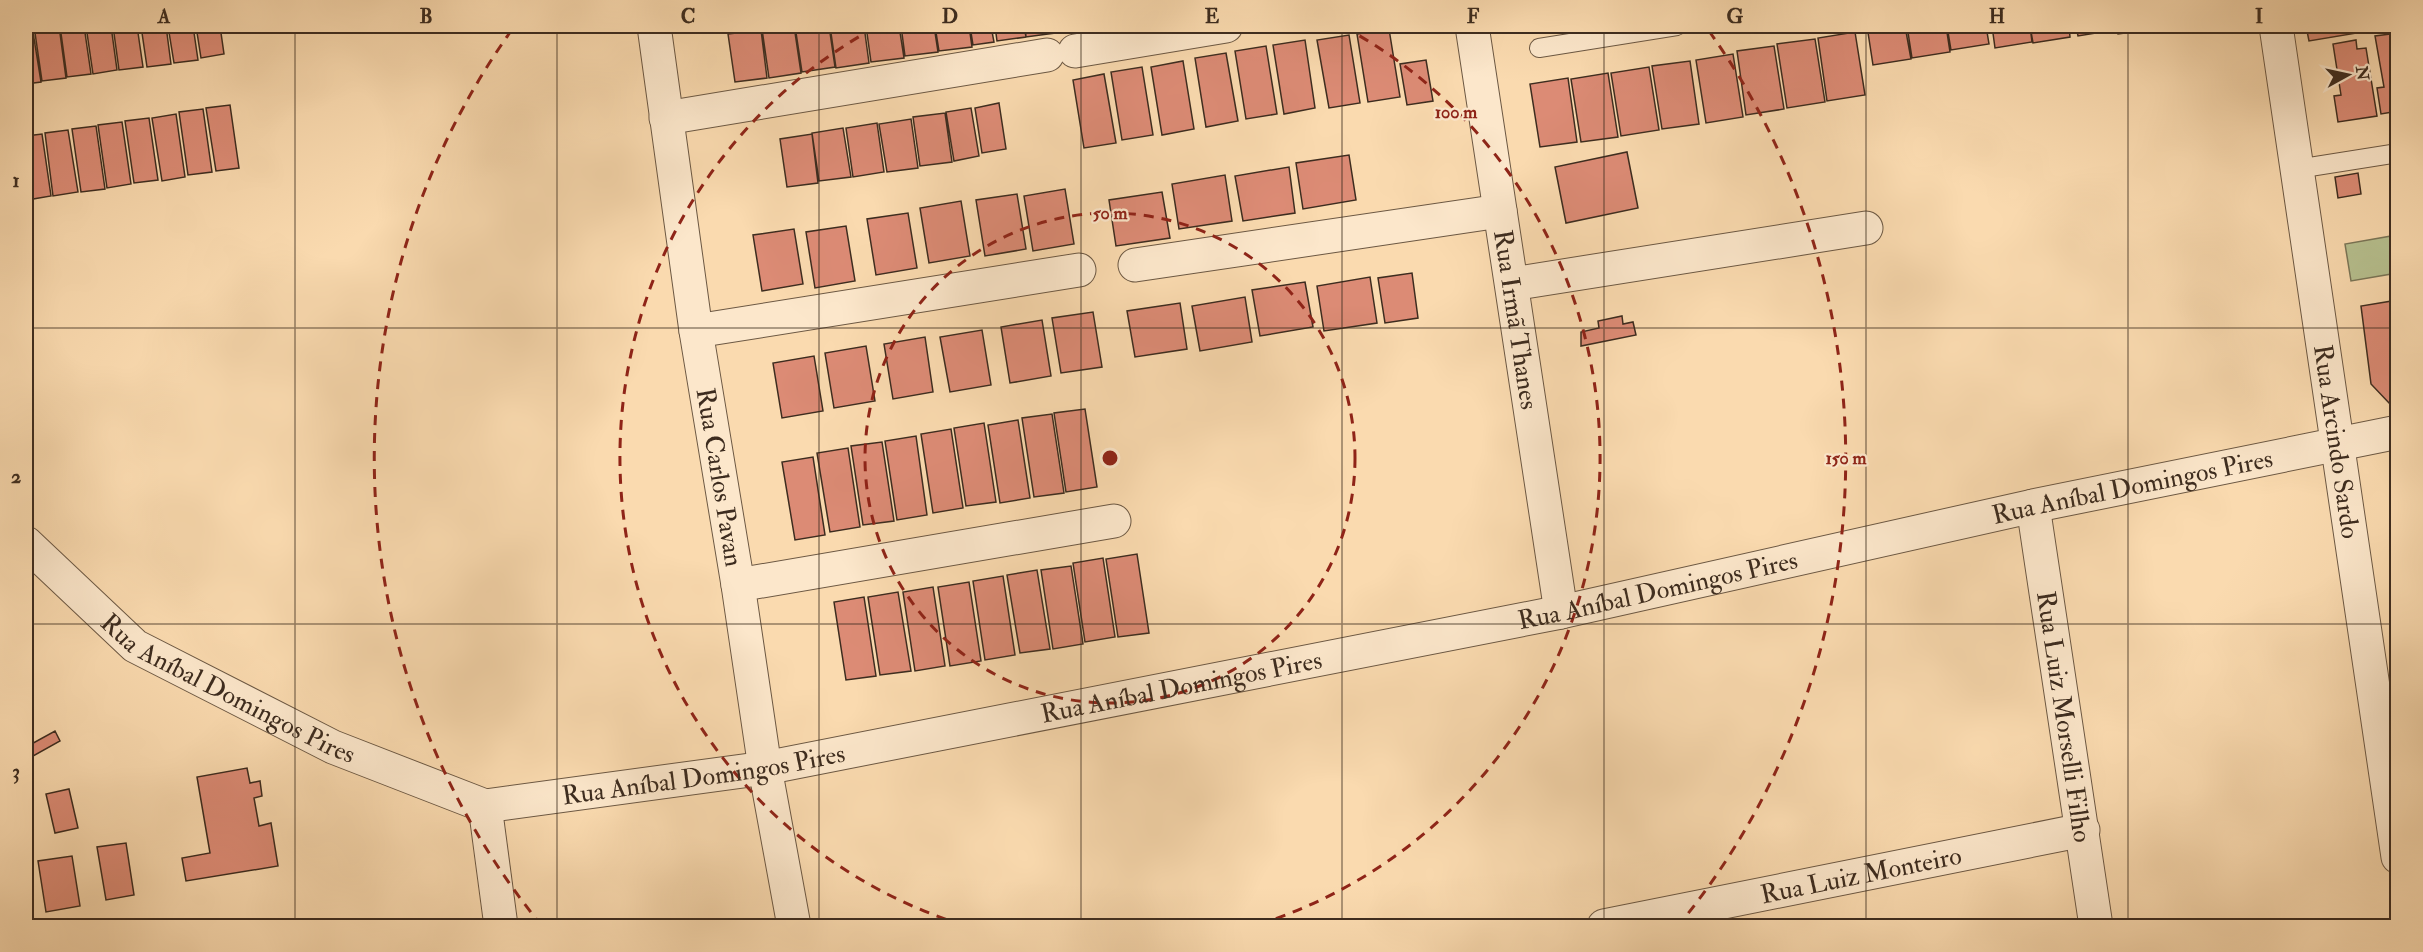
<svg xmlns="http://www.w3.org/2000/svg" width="2423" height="952" font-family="'IM FELL Double Pica',serif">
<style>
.pitch{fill:#b7c190;stroke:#7a7658;stroke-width:1.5}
.building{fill:#dc8b75;stroke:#3d2c1f;stroke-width:1.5}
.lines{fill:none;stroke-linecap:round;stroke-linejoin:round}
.service-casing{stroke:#6c5843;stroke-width:20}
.minor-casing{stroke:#6c5843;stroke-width:35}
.tertiary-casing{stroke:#6c5843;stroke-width:35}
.service{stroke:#fce7cb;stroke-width:18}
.minor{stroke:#fce7cb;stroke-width:33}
.tertiary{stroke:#fce7cb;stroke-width:33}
.grid{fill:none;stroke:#3d2c1f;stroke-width:1.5;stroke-opacity:0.55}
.ring{fill:none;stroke:#8f2418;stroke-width:3;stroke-dasharray:10 8}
.labels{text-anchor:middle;stroke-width:4.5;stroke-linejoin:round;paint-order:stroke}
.street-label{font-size:26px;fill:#3d2c1f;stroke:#fce7cb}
.centre{fill:#8f2418;stroke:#fce7cb;stroke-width:3}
.ring-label{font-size:18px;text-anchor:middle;font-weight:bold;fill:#8f2418;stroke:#fce7cb;stroke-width:4.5;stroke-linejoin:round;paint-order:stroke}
.neatline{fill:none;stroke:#3d2c1f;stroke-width:2}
.grid-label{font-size:20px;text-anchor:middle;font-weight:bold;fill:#3d2c1f}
</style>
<rect width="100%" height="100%" fill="#fadaaf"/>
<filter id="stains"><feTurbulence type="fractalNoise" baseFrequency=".00333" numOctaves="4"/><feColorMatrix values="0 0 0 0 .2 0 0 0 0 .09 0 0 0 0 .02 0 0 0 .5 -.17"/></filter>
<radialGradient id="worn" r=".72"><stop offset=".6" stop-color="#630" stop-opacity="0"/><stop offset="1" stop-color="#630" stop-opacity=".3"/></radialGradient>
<!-- pitch -->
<path class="pitch" d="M 2397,235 L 2397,273 L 2351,281 L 2345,244 Z"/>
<!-- building -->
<path class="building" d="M 26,26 L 32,26 L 41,82 L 26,84 Z
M 34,26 L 59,26 L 66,78 L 42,81 Z
M 60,26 L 84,26 L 91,74 L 67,77 Z
M 86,26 L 111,26 L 117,70 L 93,74 Z
M 113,26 L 137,26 L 143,67 L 119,70 Z
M 141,26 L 166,26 L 171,64 L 147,67 Z
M 168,26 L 193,26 L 198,60 L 174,63 Z
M 196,26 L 220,26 L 224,54 L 201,58 Z
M 794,26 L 801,73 L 769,78 L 762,29 Z
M 795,26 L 829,26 L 835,67 L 802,72 Z
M 830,26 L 864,26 L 869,63 L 836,68 Z
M 866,26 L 899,26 L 904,58 L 871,62 Z
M 901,26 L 934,26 L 938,52 L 905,56 Z
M 935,26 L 969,26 L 972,47 L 939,51 Z
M 970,26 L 991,26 L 994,42 L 973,45 Z
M 995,26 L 1024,26 L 1026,37 L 997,41 Z
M 1025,26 L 1054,26 L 1055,33 L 1026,37 Z
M 1867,26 L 1905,26 L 1911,59 L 1873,65 Z
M 1907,26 L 1946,26 L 1950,52 L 1912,58 Z
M 1947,26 L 1986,26 L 1989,44 L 1951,50 Z
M 1992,26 L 2030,26 L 2032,42 L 1995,48 Z
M 2030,26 L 2069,26 L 2070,37 L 2033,43 Z
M 2076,26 L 2114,26 L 2115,30 L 2078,36 Z
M 2116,26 L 2155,26 L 2155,29 L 2118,34 Z
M 2306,26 L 2368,26 L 2369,31 L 2309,41 Z
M 1389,29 L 1400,97 L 1368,102 L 1357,34 Z
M 761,30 L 767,78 L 735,82 L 728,34 Z
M 1855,32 L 1865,95 L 1827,101 L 1818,38 Z
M 2398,33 L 2398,111 L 2381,114 L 2377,88 L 2384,87 L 2375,36 Z
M 1349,35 L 1360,103 L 1329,108 L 1317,40 Z
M 1815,39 L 1825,102 L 1787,108 L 1777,44 Z
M 1305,40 L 1315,108 L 1284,114 L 1273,45 Z
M 2356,40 L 2357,49 L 2366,48 L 2377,116 L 2338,122 L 2334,96 L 2341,95 L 2333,44 Z
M 1266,46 L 1277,114 L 1246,119 L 1235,51 Z
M 1774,46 L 1784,109 L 1746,115 L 1737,51 Z
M 1226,53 L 1238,121 L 1206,127 L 1195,58 Z
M 1733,54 L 1743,117 L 1706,123 L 1696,60 Z
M 1426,60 L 1433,101 L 1407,105 L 1400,64 Z
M 1183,61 L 1194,129 L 1162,135 L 1151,67 Z
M 1690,61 L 1699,124 L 1662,129 L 1652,66 Z
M 1142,67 L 1153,135 L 1122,140 L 1111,72 Z
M 1649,67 L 1659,130 L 1621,136 L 1611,73 Z
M 1608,73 L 1618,137 L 1581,142 L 1571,79 Z
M 1104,74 L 1116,143 L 1084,148 L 1073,80 Z
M 1568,78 L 1577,142 L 1540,147 L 1530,84 Z
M 999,103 L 1006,149 L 982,153 L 975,108 Z
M 230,105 L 239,168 L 216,171 L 206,108 Z
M 971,108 L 979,156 L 954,161 L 946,112 Z
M 203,109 L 212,172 L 188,175 L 179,112 Z
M 945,113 L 952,162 L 920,166 L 913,117 Z
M 176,114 L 185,177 L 162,181 L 152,118 Z
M 149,118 L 158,180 L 134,183 L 125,121 Z
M 911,119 L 918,168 L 887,172 L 879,124 Z
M 122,122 L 131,184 L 107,188 L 98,125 Z
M 877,123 L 884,172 L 853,177 L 846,128 Z
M 96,126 L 105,189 L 81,192 L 72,129 Z
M 843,128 L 851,177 L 819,181 L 812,133 Z
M 68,130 L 78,192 L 53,196 L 45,133 Z
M 42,134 L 51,196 L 27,200 L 26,136 Z
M 812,134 L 818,183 L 787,187 L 780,139 Z
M 1627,152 L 1638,208 L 1566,223 L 1555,167 Z
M 1349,155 L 1356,200 L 1303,209 L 1296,163 Z
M 1289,167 L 1295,213 L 1243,221 L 1235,176 Z
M 2358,173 L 2361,194 L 2338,198 L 2335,177 Z
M 1225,175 L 1232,221 L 1179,229 L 1172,184 Z
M 1065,189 L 1074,244 L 1033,251 L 1024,196 Z
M 1162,192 L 1170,238 L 1116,246 L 1109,200 Z
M 1017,194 L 1026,249 L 985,256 L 976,200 Z
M 961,201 L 970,256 L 929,263 L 920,208 Z
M 908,213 L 917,268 L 876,275 L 867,219 Z
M 846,226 L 855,281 L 815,288 L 806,232 Z
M 794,229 L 803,284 L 762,291 L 753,235 Z
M 1412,273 L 1418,318 L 1385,323 L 1378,278 Z
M 1370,277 L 1377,323 L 1324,331 L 1317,286 Z
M 1305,282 L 1313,327 L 1260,336 L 1252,290 Z
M 1245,297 L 1252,342 L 1200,351 L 1192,306 Z
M 2398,300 L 2398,403 L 2390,404 L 2371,384 L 2361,306 Z
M 1180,303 L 1187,349 L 1135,357 L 1127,311 Z
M 1093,312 L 1102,367 L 1061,373 L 1052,318 Z
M 1622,316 L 1623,324 L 1633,322 L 1636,335 L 1581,346 L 1581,332 L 1599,328 L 1598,321 Z
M 1042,320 L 1051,376 L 1010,383 L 1001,327 Z
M 982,330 L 991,385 L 950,392 L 940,337 Z
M 925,337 L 933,392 L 893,399 L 884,344 Z
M 866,346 L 875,401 L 834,408 L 825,353 Z
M 814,356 L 823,411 L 782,418 L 773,363 Z
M 1085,409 L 1097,487 L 1066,492 L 1054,413 Z
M 1052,414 L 1064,493 L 1034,497 L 1022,418 Z
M 1018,420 L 1030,498 L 1000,503 L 988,425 Z
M 984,423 L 996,502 L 966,506 L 954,428 Z
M 951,429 L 963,508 L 933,513 L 921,434 Z
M 916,436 L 927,515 L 897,520 L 885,441 Z
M 882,442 L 894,521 L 863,525 L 851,446 Z
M 848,448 L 860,527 L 830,532 L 817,453 Z
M 813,457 L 825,535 L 795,540 L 782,462 Z
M 1137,554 L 1149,633 L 1118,637 L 1106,559 Z
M 1103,558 L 1115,637 L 1085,642 L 1073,563 Z
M 1071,566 L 1083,644 L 1053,649 L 1041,570 Z
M 1037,570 L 1050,649 L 1020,653 L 1007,575 Z
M 1003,576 L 1015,655 L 985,660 L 973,581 Z
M 969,582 L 981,661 L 950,666 L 938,587 Z
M 933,587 L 945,666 L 915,671 L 903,592 Z
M 898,592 L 911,671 L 880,675 L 868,597 Z
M 864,597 L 876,676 L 846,680 L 834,602 Z
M 55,731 L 60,741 L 26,760 L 26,747 Z
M 247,768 L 250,783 L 260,781 L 262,796 L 254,798 L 259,826 L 271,823 L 278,866 L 186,881 L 182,858 L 210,853 L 197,777 Z
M 69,789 L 78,828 L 55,833 L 46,794 Z
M 126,843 L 134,895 L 106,900 L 97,847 Z
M 72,856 L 80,906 L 46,912 L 38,861 Z"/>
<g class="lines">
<!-- service casing -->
<g class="service-casing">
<path id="service" d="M 1539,48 L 1677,26
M 2297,169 L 2398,153"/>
</g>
<!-- minor casing -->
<g class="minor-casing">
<g id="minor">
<path id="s1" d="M 654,26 L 696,331 L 738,585 L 765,768 L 794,926"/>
<path id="s2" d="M 1472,26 L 1561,612"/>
<path d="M 1075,51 L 1226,26"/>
<path d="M 666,118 L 1047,55"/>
<path d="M 1135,265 L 1500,211"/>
<path d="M 1512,284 L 1866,228"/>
<path d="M 696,331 L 1079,270"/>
<path id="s3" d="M 2033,506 L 2096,926"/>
<path id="s4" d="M 26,543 L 135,646 L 333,747 L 485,806 L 765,768 L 1561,612 L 2033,506 L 2398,432"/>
<path d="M 738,585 L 1114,521"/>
<path d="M 485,806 L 501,926"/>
<path id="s5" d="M 1604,926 L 2083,830"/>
</g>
</g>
<!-- tertiary casing -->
<g class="tertiary-casing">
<g id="tertiary">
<path id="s6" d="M 2276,26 L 2398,857"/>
</g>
</g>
<!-- service -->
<use href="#service" class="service"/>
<!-- minor -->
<use href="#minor" class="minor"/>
<!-- tertiary -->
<use href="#tertiary" class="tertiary"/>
</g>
<!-- grid -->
<path class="grid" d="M 295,26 L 295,926M 557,26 L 557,926M 819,26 L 819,926M 1081,26 L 1081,926M 1342,26 L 1342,926M 1604,26 L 1604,926M 1866,26 L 1866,926M 2128,26 L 2128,926M 26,328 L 2398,328M 26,624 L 2398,624"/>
<!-- distance rings -->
<g class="ring">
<circle cx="1110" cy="458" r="245"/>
<path d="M963 925A490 490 0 0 1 876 27M1344 27A490 490 0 0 1 1257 925"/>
<path d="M542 926A736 736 0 0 1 511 31M1709 31A736 736 0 0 1 1678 926"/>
</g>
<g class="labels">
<!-- street labels -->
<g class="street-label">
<text dy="9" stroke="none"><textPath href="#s2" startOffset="297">Rua Irmã Thanes</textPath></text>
<text dy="9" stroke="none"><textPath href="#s6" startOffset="420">Rua Arcindo Sardo</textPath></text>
<text dy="9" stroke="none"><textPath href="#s1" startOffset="456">Rua Carlos Pavan</textPath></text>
<text dy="9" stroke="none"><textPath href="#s4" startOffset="2214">Rua Aníbal Domingos Pires</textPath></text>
<text dy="9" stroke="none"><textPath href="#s4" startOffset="1728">Rua Aníbal Domingos Pires</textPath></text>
<text dy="9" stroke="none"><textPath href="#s4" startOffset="252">Rua Aníbal Domingos Pires</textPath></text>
<text dy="9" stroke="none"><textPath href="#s4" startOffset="1242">Rua Aníbal Domingos Pires</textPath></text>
<text dy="9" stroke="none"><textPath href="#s3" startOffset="213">Rua Luiz Morselli Filho</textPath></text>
<text dy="9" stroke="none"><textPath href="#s4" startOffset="756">Rua Aníbal Domingos Pires</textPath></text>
<text dy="9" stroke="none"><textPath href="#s5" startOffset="262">Rua Luiz Monteiro</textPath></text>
</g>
</g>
<circle cx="1110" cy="458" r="9" class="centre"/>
<g class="ring-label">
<text x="1456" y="118">100 m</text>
<text x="1110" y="219">50 m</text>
<text x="1846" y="464">150 m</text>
</g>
<!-- margin -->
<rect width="2423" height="952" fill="none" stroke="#fadaaf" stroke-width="66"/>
<!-- north arrow -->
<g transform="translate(2348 75) rotate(82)" stroke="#fce7cb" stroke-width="4.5" paint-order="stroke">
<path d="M0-4.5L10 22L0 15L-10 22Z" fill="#3d2c1f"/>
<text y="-9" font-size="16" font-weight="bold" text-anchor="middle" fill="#3d2c1f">N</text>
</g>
<rect x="33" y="33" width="2357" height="886" class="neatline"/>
<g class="grid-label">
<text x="164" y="23">A</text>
<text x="426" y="23">B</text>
<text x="688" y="23">C</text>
<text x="950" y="23">D</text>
<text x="1212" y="23">E</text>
<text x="1473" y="23">F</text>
<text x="1735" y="23">G</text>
<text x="1997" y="23">H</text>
<text x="2259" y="23">I</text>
<text x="16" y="187">1</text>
<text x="16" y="483">2</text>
<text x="16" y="778">3</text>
</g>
<rect width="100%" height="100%" filter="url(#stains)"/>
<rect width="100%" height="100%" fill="url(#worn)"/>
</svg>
